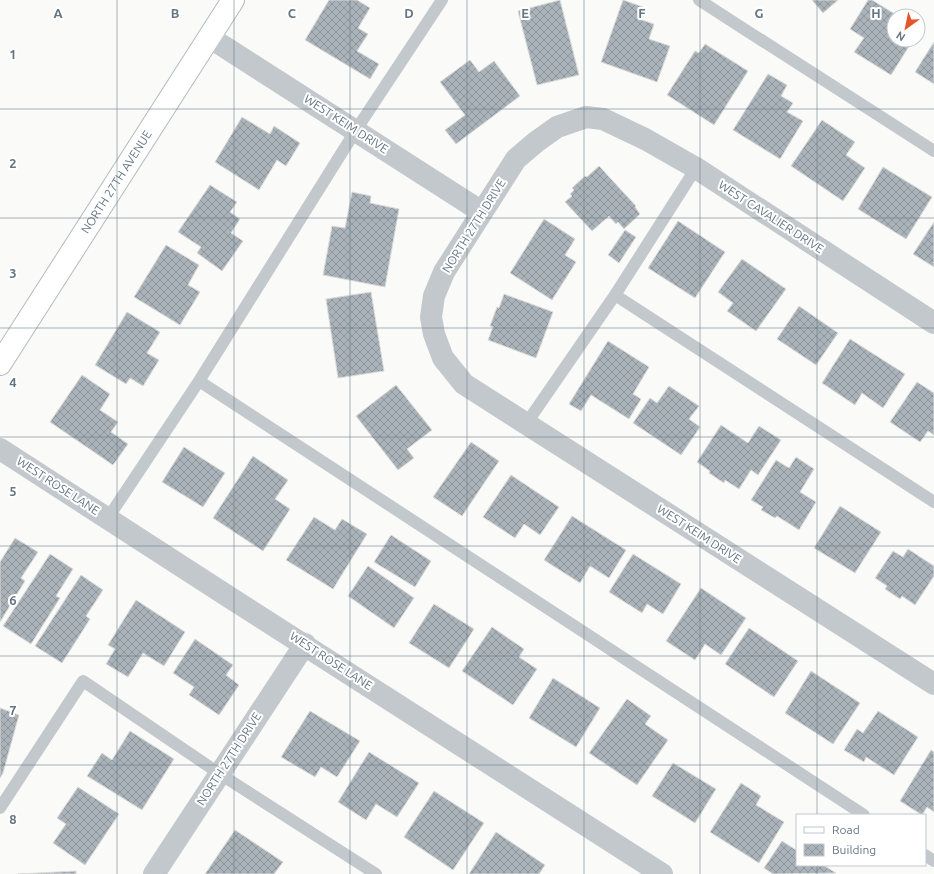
<svg xmlns="http://www.w3.org/2000/svg" width="934" height="874" font-family="Ubuntu,sans-serif">
<style>
.building{fill:url(#building-cross-hatch);stroke:#dcdcda}
.lines{fill:none;stroke-linecap:round;stroke-linejoin:round}
.secondary-casing{stroke:#b3babf;stroke-width:24}
.service{stroke:#c3c8cc;stroke-width:12}
.minor{stroke:#c3c8cc;stroke-width:22}
.secondary{stroke:#fff;stroke-width:22}
.grid{fill:none;stroke:#657683;stroke-width:1;stroke-opacity:0.55}
.labels{text-anchor:middle;stroke-width:4;stroke-linejoin:round;paint-order:stroke}
.street-label{font-size:12px;fill:#657683;stroke:#fff}
.grid-label{font-size:13px;text-anchor:middle;font-weight:bold;fill:#657683;stroke:#fff;stroke-width:4;stroke-linejoin:round;paint-order:stroke}
</style>
<defs>
<pattern id="building-cross-hatch" width="8" height="8" patternUnits="userSpaceOnUse"><rect width="8" height="8" fill="#aab3b9"/><path d="M0 0l8 8M0 8l8-8" fill="none" stroke="#8e969c"/></pattern>
</defs>
<rect width="100%" height="100%" fill="#fafaf8"/>
<!-- building -->
<path class="building" d="M 329,0 L 357,0 L 370,8 L 358,28 L 368,34 L 357,51 L 379,64 L 370,79 L 305,40 Z
M 560,0 L 579,75 L 537,85 L 518,11 Z
M 623,0 L 646,8 L 642,20 L 654,24 L 649,39 L 670,46 L 657,82 L 601,62 Z
M 812,0 L 838,0 L 823,13 Z
M 868,0 L 872,0 L 898,16 L 894,16 L 894,40 L 913,40 L 891,75 L 854,52 L 864,38 L 850,29 Z
M 934,42 L 934,84 L 915,72 Z
M 705,44 L 748,71 L 714,125 L 667,95 L 695,51 L 699,53 Z
M 470,60 L 479,72 L 494,61 L 520,96 L 456,144 L 445,130 L 465,115 L 440,82 Z
M 768,74 L 787,85 L 781,96 L 793,103 L 787,112 L 803,121 L 780,159 L 733,130 Z
M 242,117 L 270,134 L 274,126 L 300,143 L 286,166 L 277,160 L 259,190 L 215,162 Z
M 822,120 L 855,142 L 846,155 L 865,168 L 843,201 L 791,166 Z
M 599,166 L 636,206 L 635,207 L 640,214 L 624,229 L 618,222 L 616,224 L 609,216 L 592,231 L 565,202 L 572,196 L 570,194 L 574,190 L 572,188 L 585,176 L 587,177 Z
M 883,167 L 932,197 L 906,239 L 858,209 Z
M 210,185 L 237,202 L 230,212 L 240,219 L 231,233 L 243,241 L 222,271 L 197,253 L 201,247 L 178,232 Z
M 352,192 L 371,196 L 370,203 L 399,209 L 385,287 L 323,275 L 332,226 L 345,228 Z
M 544,219 L 575,239 L 565,255 L 576,262 L 552,300 L 510,273 Z
M 678,221 L 725,252 L 695,298 L 648,268 Z
M 934,222 L 934,267 L 913,254 Z
M 625,230 L 636,237 L 619,263 L 608,255 Z
M 166,245 L 199,265 L 188,285 L 200,292 L 180,325 L 134,297 Z
M 742,259 L 786,289 L 756,331 L 727,311 L 733,303 L 718,292 Z
M 371,292 L 384,371 L 338,378 L 326,299 Z
M 504,294 L 553,312 L 536,358 L 488,340 L 493,327 L 490,326 L 497,307 L 499,308 Z
M 799,306 L 838,333 L 816,365 L 777,339 Z
M 127,312 L 160,332 L 147,353 L 159,360 L 143,386 L 130,378 L 126,384 L 95,365 Z
M 850,339 L 905,374 L 883,408 L 862,393 L 855,405 L 822,383 Z
M 608,341 L 649,367 L 633,394 L 641,399 L 629,419 L 591,395 L 581,411 L 569,404 Z
M 82,375 L 110,394 L 100,410 L 118,422 L 111,432 L 128,444 L 113,465 L 50,422 Z
M 917,382 L 934,393 L 934,435 L 928,431 L 920,442 L 890,422 Z
M 396,385 L 432,430 L 407,449 L 414,458 L 398,470 L 356,416 Z
M 669,386 L 699,406 L 689,419 L 700,427 L 681,455 L 633,423 L 650,398 L 657,403 Z
M 721,425 L 748,443 L 759,426 L 781,440 L 758,475 L 751,470 L 739,489 L 725,480 L 724,483 L 709,473 L 710,471 L 697,462 Z
M 471,442 L 499,461 L 462,516 L 433,497 Z
M 184,447 L 225,473 L 203,507 L 162,482 Z
M 253,456 L 288,480 L 275,499 L 290,509 L 263,551 L 213,518 Z
M 796,457 L 814,469 L 800,492 L 816,502 L 799,530 L 777,516 L 775,518 L 761,510 L 763,507 L 751,500 L 776,460 L 789,468 Z
M 511,475 L 559,507 L 540,535 L 524,524 L 515,538 L 483,517 Z
M 840,506 L 881,532 L 855,573 L 814,548 Z
M 572,516 L 626,550 L 609,578 L 590,566 L 580,583 L 544,560 Z
M 314,517 L 335,530 L 342,519 L 367,534 L 333,589 L 286,560 Z
M 391,535 L 431,561 L 415,587 L 374,562 Z
M 15,538 L 38,552 L 21,578 L 25,581 L 0,622 L 0,562 Z
M 908,549 L 934,566 L 934,576 L 915,605 L 902,596 L 900,599 L 885,589 L 887,586 L 875,578 L 893,551 L 903,557 Z
M 50,554 L 73,569 L 56,596 L 60,598 L 31,644 L 3,626 Z
M 633,554 L 681,584 L 663,614 L 647,604 L 642,613 L 609,592 Z
M 368,566 L 414,598 L 394,628 L 348,596 Z
M 81,575 L 103,590 L 86,616 L 90,619 L 62,663 L 35,646 Z
M 701,588 L 746,618 L 721,655 L 705,644 L 695,660 L 666,641 Z
M 136,600 L 185,632 L 164,666 L 143,653 L 128,677 L 106,664 L 115,649 L 108,645 Z
M 434,604 L 474,629 L 449,668 L 409,643 Z
M 492,627 L 524,649 L 519,657 L 537,669 L 513,705 L 462,671 Z
M 749,628 L 798,661 L 774,697 L 725,664 Z
M 195,639 L 233,665 L 226,675 L 239,685 L 219,715 L 189,695 L 194,687 L 173,673 Z
M 811,671 L 860,703 L 833,744 L 785,713 Z
M 553,678 L 600,708 L 576,747 L 529,718 Z
M 627,699 L 651,716 L 645,724 L 668,740 L 637,785 L 589,753 Z
M 0,708 L 19,715 L 3,773 L 0,778 Z
M 310,711 L 360,741 L 337,777 L 321,767 L 315,777 L 281,757 Z
M 878,711 L 918,737 L 894,775 L 866,757 L 864,762 L 844,750 L 857,729 L 863,733 Z
M 130,731 L 174,759 L 142,810 L 87,776 L 102,753 L 112,760 Z
M 931,750 L 934,752 L 934,812 L 927,807 L 922,815 L 900,801 Z
M 369,752 L 419,783 L 397,817 L 376,804 L 366,820 L 338,802 Z
M 673,763 L 716,789 L 695,823 L 652,796 Z
M 741,783 L 761,796 L 756,805 L 784,822 L 759,863 L 710,832 Z
M 78,787 L 119,814 L 85,865 L 53,843 L 66,824 L 57,818 Z
M 434,791 L 484,823 L 453,870 L 404,837 Z
M 235,830 L 283,862 L 274,874 L 205,874 Z
M 496,832 L 545,865 L 539,874 L 469,874 Z
M 782,841 L 796,850 L 797,848 L 797,865 L 823,865 L 836,873 L 773,874 L 764,868 Z
M 76,871 L 76,874 L 18,874 Z"/>
<g class="lines">
<!-- secondary casing -->
<g class="secondary-casing">
<g id="secondary">
<path id="s1" d="M 0,364 L 233,0"/>
</g>
</g>
<!-- service -->
<path class="service" d="M 699,0 L 934,151
M 615,295 L 934,502
M 199,381 L 864,815
M 526,424 L 615,295 L 696,168
M 108,518 L 199,381 L 356,130 L 442,0
M 0,808 L 83,681 L 220,774 L 376,874
M 925,855 L 934,861"/>
<!-- minor -->
<path class="minor" d="M 209,37 L 482,212
M 934,323 L 696,168 L 645,139 L 603,119 L 586,117 L 557,127 L 536,142 L 516,159 L 444,272 L 434,296 L 431,317 L 434,334 L 443,358 L 464,384 L 934,684
M 0,449 L 229,597 L 662,874
M 154,874 L 305,644"/>
<!-- secondary -->
<use href="#secondary" class="secondary"/>
</g>
<!-- grid -->
<path class="grid" d="M 117,0 L 117,874M 234,0 L 234,874M 350,0 L 350,874M 467,0 L 467,874M 584,0 L 584,874M 700,0 L 700,874M 817,0 L 817,815M 0,109 L 934,109M 0,218 L 934,218M 0,328 L 934,328M 0,437 L 934,437M 0,546 L 934,546M 0,656 L 934,656M 0,765 L 934,765M 817,865 L 817,874"/>
<g class="labels">
<!-- street labels -->
<g class="street-label">
<text transform="translate(346 124) rotate(33)" y="4">WEST KEIM DRIVE</text>
<text dy="4" stroke="none"><textPath href="#s1" startOffset="216">NORTH 27TH AVENUE</textPath></text>
<text transform="translate(771 217) rotate(33)" y="4">WEST CAVALIER DRIVE</text>
<text transform="translate(474 226) rotate(-58)" y="4">NORTH 27TH DRIVE</text>
<text transform="translate(58 486) rotate(33)" y="4">WEST ROSE LANE</text>
<text transform="translate(699 534) rotate(33)" y="4">WEST KEIM DRIVE</text>
<text transform="translate(331 661) rotate(33)" y="4">WEST ROSE LANE</text>
<text transform="translate(229 759) rotate(-57)" y="4">NORTH 27TH DRIVE</text>
</g>
</g>
<g class="grid-label">
<text x="58" y="18">A</text>
<text x="175" y="18">B</text>
<text x="292" y="18">C</text>
<text x="409" y="18">D</text>
<text x="525" y="18">E</text>
<text x="642" y="18">F</text>
<text x="759" y="18">G</text>
<text x="876" y="18">H</text>
<text x="13" y="59">1</text>
<text x="13" y="168">2</text>
<text x="13" y="278">3</text>
<text x="13" y="387">4</text>
<text x="13" y="496">5</text>
<text x="13" y="605">6</text>
<text x="13" y="715">7</text>
<text x="13" y="824">8</text>
</g>
<!-- legend -->
<rect x="796" y="814" width="130" height="52" fill="#ffffff" stroke="#c1c8cd"/>
<rect x="804" y="827" width="20" height="6" fill="#ffffff" stroke="#c1c8cd"/>
<text x="832" y="834" font-size="12" fill="#657683">Road</text>
<rect x="804" y="844" width="20" height="12" fill="url(#building-cross-hatch)" stroke="#c1c8cd"/>
<text x="832" y="854" font-size="12" fill="#657683">Building</text>
<!-- north arrow -->
<g transform="translate(906 28) rotate(213)"><circle r="19" fill="#ffffff" stroke="#c1c8cd"/>
<path d="M0-3L7 15L0 10L-7 15Z" fill="#e4572e"/>
<text y="-6" font-size="11" font-weight="bold" text-anchor="middle" fill="#657683">N</text>
</g>
</svg>
